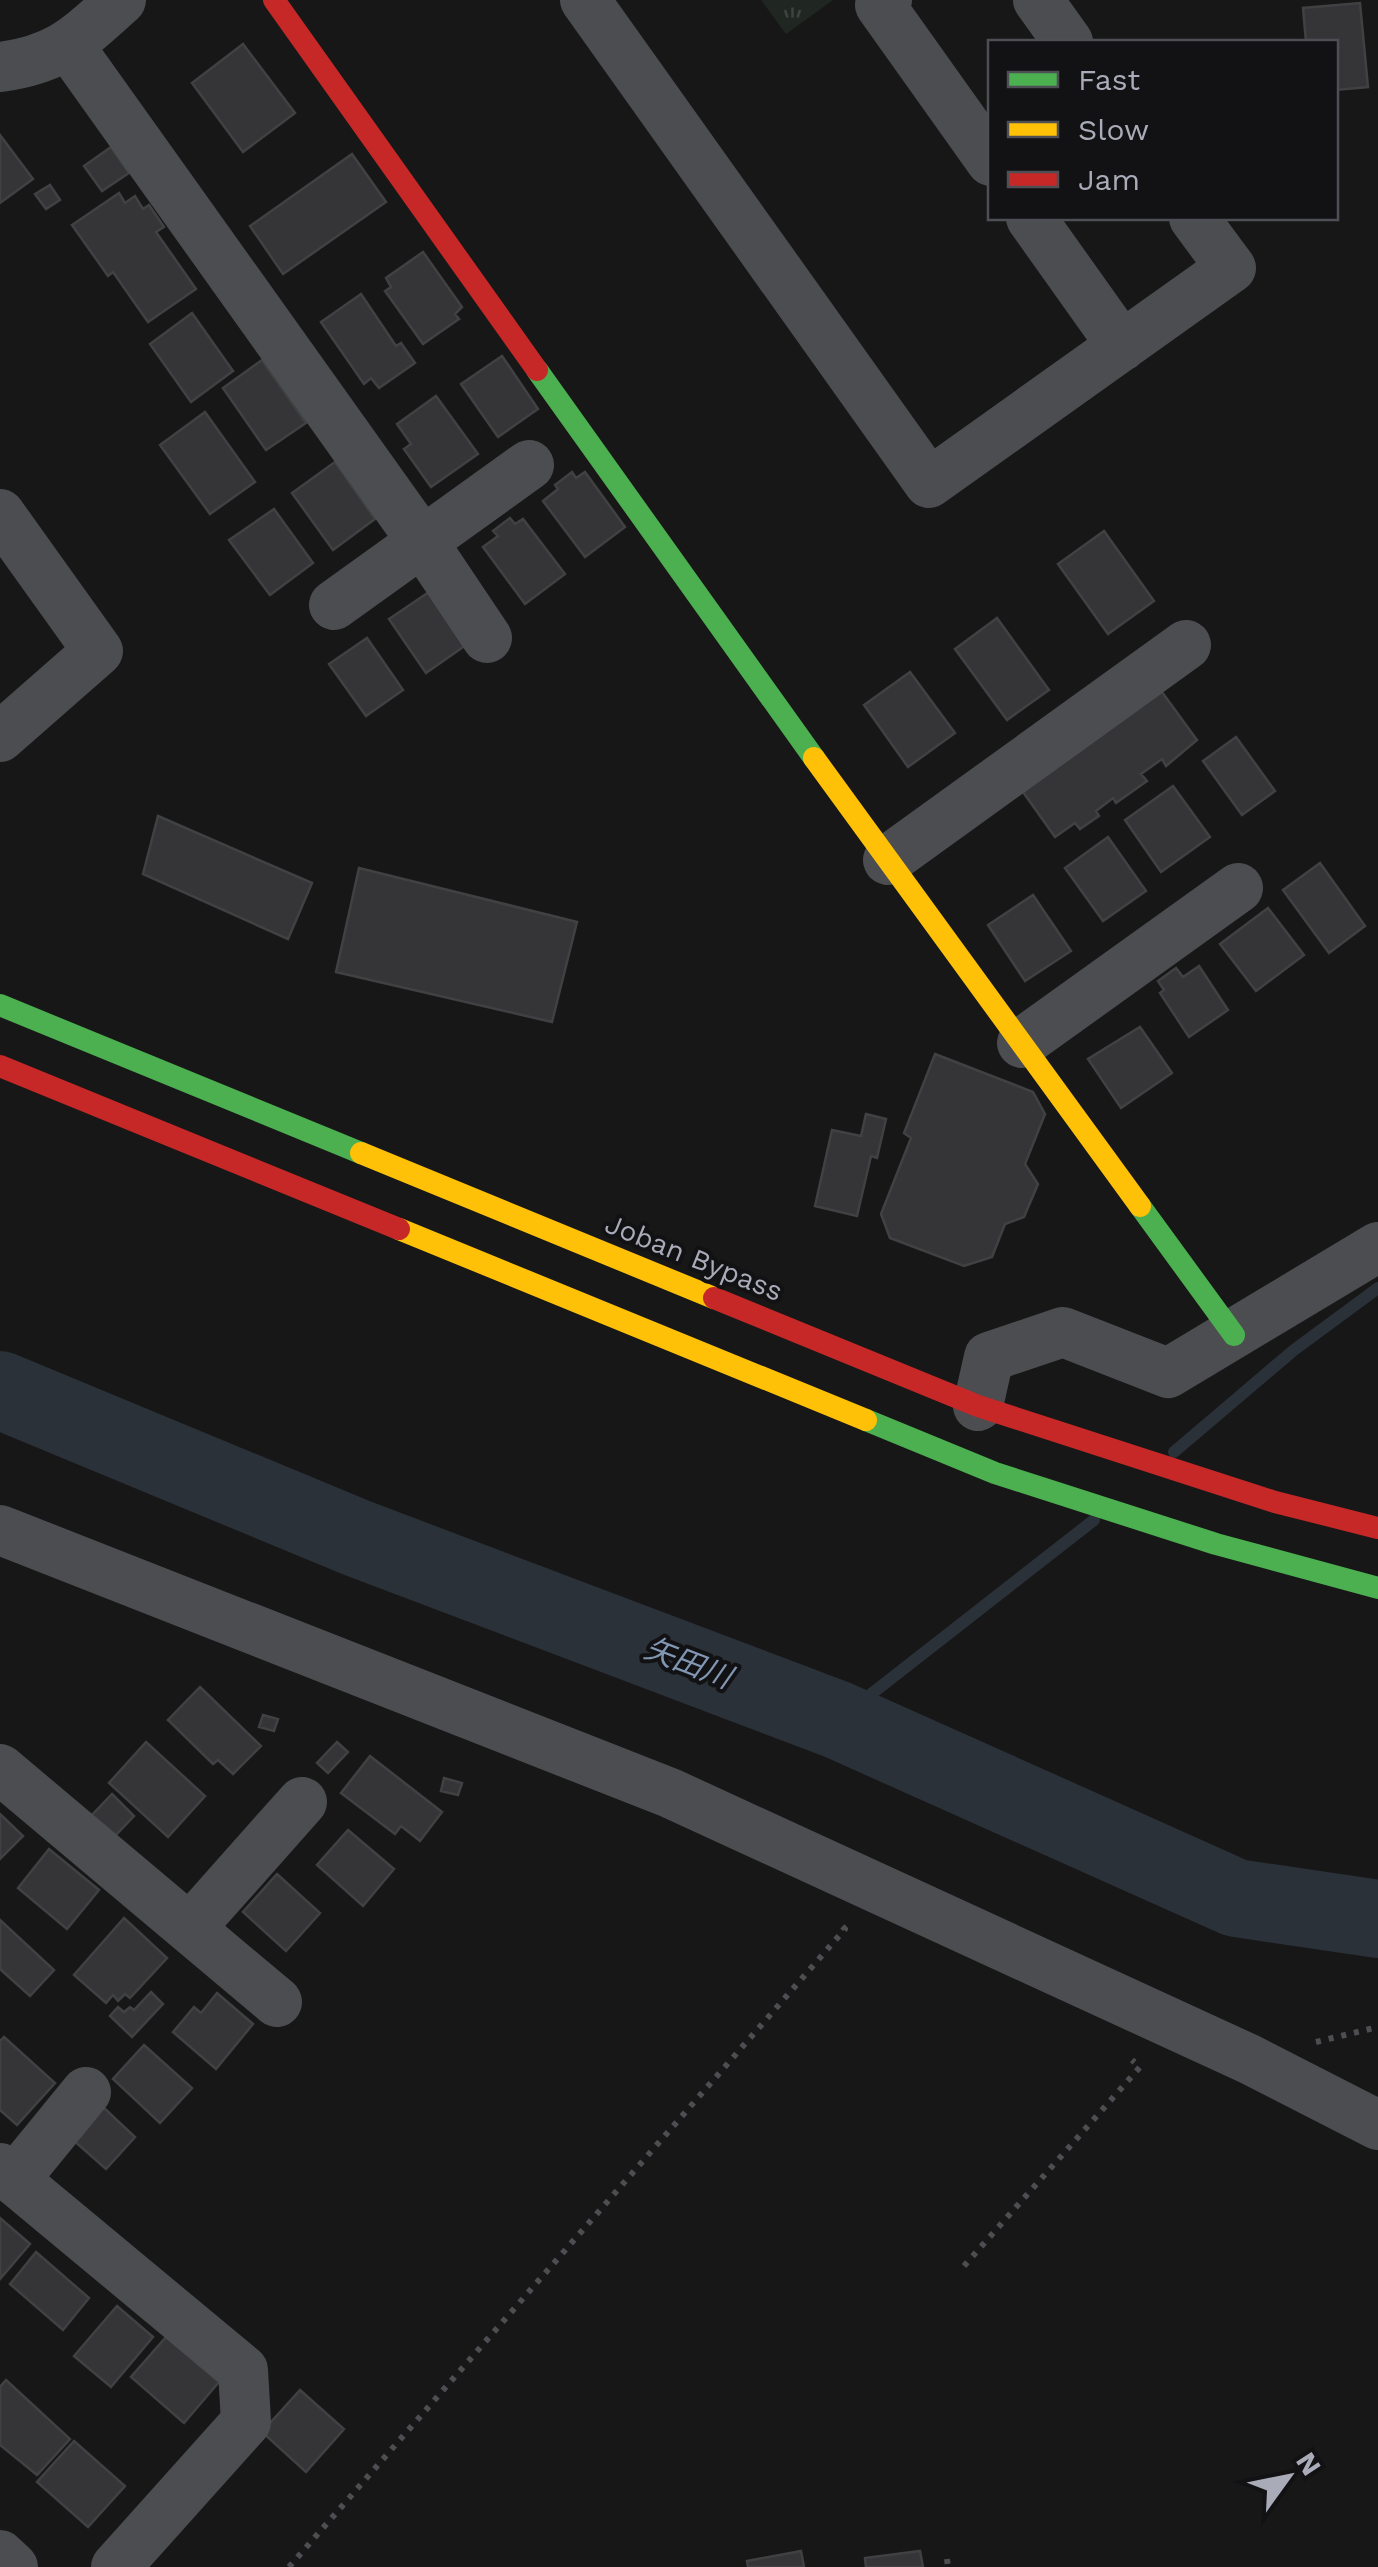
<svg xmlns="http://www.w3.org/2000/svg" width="1378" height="2567" font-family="'Work Sans','Noto Sans JP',sans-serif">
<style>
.park{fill:url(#park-tufts)}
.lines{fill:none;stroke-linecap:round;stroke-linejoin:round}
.stream{stroke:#2b3139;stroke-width:12}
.river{stroke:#2b3139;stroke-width:78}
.building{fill:#353537;stroke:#404143;stroke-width:2.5}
.path{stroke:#4d4e52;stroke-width:6;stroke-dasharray:5 8;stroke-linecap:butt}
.street{stroke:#4c4d50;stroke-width:50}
.fast{stroke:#4caf50;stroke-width:22}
.slow{stroke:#ffc107;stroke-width:22}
.jam{stroke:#c62828;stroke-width:22}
.labels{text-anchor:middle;stroke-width:8;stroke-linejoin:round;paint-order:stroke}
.street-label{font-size:28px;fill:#a9acb8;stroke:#121113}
.water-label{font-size:30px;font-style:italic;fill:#8196b2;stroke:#121113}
</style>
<defs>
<pattern id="park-tufts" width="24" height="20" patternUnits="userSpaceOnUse" patternTransform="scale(2.5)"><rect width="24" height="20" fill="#202621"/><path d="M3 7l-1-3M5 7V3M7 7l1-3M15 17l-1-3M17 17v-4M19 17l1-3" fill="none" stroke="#3e433f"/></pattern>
</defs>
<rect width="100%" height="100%" fill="#171717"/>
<!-- park -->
<path class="park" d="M 761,0 L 833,0 L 786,34 Z"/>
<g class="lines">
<!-- stream -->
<path class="stream" d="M 1174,1452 L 1294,1350 L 1378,1288
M 838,1720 L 1094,1520"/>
<!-- river -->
<path class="river" d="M 0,1390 L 357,1538 L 838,1720 L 1236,1898 L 1378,1919"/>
</g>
<!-- building -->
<path class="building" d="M 1360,3 L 1368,87 L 1336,90 L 1336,42 L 1306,42 L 1303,8 Z
M 243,44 L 295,113 L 243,152 L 192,83 Z
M 0,135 L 33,179 L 0,203 Z
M 111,147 L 129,173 L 102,191 L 84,166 Z
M 352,154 L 386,202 L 283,274 L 250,226 Z
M 50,185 L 60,200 L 46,209 L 35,194 Z
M 119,193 L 125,203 L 135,196 L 143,209 L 149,205 L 164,227 L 156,232 L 196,289 L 148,322 L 113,272 L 108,276 L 72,225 Z
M 423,252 L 462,307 L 455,314 L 459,319 L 423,344 L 385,291 L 391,287 L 386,278 Z
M 361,294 L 396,346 L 401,343 L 415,363 L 379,388 L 371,378 L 364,384 L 321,322 Z
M 192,313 L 233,371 L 191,402 L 150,344 Z
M 502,356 L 538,409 L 498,437 L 461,384 Z
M 262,360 L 306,423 L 266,450 L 223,388 Z
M 436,396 L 478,454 L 431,487 L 404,449 L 411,444 L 397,424 Z
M 205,412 L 255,482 L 210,514 L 160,445 Z
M 335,462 L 375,519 L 333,550 L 292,493 Z
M 572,472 L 576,478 L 585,472 L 625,527 L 585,557 L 543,501 L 558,489 L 555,485 Z
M 274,509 L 313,563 L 270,595 L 229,540 Z
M 510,518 L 515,524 L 523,519 L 565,574 L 525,604 L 483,547 L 498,536 L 493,531 Z
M 1104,531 L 1154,601 L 1108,634 L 1058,564 Z
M 429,592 L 466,645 L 426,673 L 389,619 Z
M 997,618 L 1049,690 L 1007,720 L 955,649 Z
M 367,638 L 403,690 L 366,716 L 329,664 Z
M 910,672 L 955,733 L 908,767 L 864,705 Z
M 1162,692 L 1197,740 L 1166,766 L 1162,759 L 1141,774 L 1147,781 L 1116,803 L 1113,798 L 1096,811 L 1099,816 L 1080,829 L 1075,823 L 1055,837 L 1023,792 Z
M 1236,737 L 1275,791 L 1242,815 L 1203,761 Z
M 1173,786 L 1210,837 L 1161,872 L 1125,820 Z
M 158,816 L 312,883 L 288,939 L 143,874 Z
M 1108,837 L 1146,891 L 1103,921 L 1065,868 Z
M 1320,863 L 1365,926 L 1329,953 L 1283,890 Z
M 359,868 L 577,922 L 552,1022 L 336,972 Z
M 1033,895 L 1071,951 L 1025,981 L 988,925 Z
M 1268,908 L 1304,955 L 1256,991 L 1220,944 Z
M 1199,966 L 1228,1010 L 1189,1037 L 1160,993 L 1164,990 L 1158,981 L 1176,968 L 1183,977 Z
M 1140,1027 L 1172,1073 L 1121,1108 L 1088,1059 Z
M 935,1054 L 1033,1092 L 1045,1114 L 1025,1164 L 1038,1184 L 1024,1217 L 1005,1224 L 992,1257 L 964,1266 L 890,1238 L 881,1214 L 911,1138 L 904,1133 Z
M 866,1114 L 886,1119 L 877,1158 L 871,1156 L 857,1216 L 815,1206 L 832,1130 L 861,1136 Z
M 200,1687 L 261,1746 L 233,1774 L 218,1760 L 213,1764 L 168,1720 Z
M 263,1715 L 278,1719 L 274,1731 L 259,1727 Z
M 146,1742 L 205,1796 L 168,1837 L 109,1783 Z
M 337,1742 L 348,1752 L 328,1773 L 317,1763 Z
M 370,1756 L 442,1812 L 420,1841 L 401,1826 L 395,1834 L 341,1793 Z
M 444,1778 L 462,1783 L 458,1795 L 441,1791 Z
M 112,1794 L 134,1816 L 113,1838 L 91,1816 Z
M 0,1814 L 23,1836 L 0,1859 Z
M 348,1830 L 394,1869 L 363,1906 L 317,1865 Z
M 49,1849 L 99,1890 L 67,1929 L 18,1888 Z
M 277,1874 L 320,1913 L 286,1951 L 243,1912 Z
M 124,1918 L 167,1958 L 130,1998 L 125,1994 L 118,2001 L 113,1995 L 106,2003 L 74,1975 Z
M 0,1920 L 54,1970 L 30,1996 L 0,1969 Z
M 151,1992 L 163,2004 L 132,2037 L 110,2016 L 118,2007 L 124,2012 L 130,2007 L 134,2010 Z
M 217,1993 L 253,2024 L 216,2069 L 173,2032 L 194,2007 L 201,2013 Z
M 4,2037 L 55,2083 L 17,2125 L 0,2110 L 0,2041 Z
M 144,2045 L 192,2088 L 160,2123 L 113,2079 Z
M 103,2107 L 135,2137 L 106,2169 L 73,2140 Z
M 0,2218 L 30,2244 L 0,2279 Z
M 36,2252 L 89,2298 L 63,2330 L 10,2284 Z
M 117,2306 L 153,2337 L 111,2387 L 74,2356 Z
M 166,2337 L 219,2382 L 184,2423 L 131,2377 Z
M 6,2380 L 70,2439 L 37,2475 L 0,2445 L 0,2387 Z
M 300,2390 L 344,2429 L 306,2472 L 262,2432 Z
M 74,2441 L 125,2486 L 88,2527 L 37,2482 Z
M 801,2551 L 804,2567 L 748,2567 L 747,2561 Z
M 920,2551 L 923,2567 L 866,2567 L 865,2558 Z"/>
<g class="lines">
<!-- path -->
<path class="path" d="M 1316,2042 L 1378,2027
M 964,2266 L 1140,2067 L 1132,2060
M 947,2559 L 948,2567
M 289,2567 L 845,1929 L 842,1926"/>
<!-- street -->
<path class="street" d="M 585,0 L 929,483 L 1231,268 L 1194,218
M 887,0 L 880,5 L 991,161
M 1038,0 L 1068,42
M 69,46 L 422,541 L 487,638
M 0,67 C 60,59 78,38 121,0
M 1031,218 L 1122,346
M 0,514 L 98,651 L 0,737
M 334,605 L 529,465
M 888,860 L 1186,645
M 1022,1043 L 1238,888
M 978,1406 L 989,1357 L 1063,1332 L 1168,1373 L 1378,1247
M 0,1530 L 670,1793 L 1249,2059 L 1378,2125
M 0,1769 L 277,2002
M 190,1928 L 302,1802
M 0,2168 L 243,2370 L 246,2422 L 116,2567
M 14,2180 L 86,2092
M 0,2555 L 13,2567"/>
<!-- fast -->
<path class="fast" d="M 537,370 L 814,758
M 0,1005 L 361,1153
M 1140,1206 L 1234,1335
M 866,1420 L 995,1473 L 1216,1544 L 1378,1588"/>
<!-- slow -->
<path class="slow" d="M 814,758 L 1140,1206
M 361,1153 L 714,1298
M 399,1229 L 866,1420"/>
<!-- jam -->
<path class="jam" d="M 274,0 L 537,370
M 0,1066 L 399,1229
M 714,1298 L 978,1406 L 1275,1502 L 1378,1528"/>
</g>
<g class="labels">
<!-- street labels -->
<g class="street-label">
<text transform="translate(694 1257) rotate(22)" y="10">Joban Bypass</text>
</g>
<!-- water labels -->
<g class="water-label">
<text transform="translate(688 1663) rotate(21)" y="10">矢田川</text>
</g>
</g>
<!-- legend -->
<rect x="988" y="40" width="350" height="180" fill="#121113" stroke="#4e4f55" stroke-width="2.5"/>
<rect x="1008" y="72" width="50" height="15" fill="#4caf50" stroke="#4e4f55" stroke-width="2.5"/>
<text x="1078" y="90" font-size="30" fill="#a9acb8">Fast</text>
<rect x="1008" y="122" width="50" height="15" fill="#ffc107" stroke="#4e4f55" stroke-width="2.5"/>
<text x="1078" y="140" font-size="30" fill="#a9acb8">Slow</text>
<rect x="1008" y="172" width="50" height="15" fill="#c62828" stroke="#4e4f55" stroke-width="2.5"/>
<text x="1078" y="190" font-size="30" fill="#a9acb8">Jam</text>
<!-- north arrow -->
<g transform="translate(1288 2477) rotate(57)" stroke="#121113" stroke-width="8" paint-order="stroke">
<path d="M0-8L18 38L0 25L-18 38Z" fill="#a9acb8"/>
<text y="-15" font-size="28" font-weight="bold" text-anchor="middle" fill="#a9acb8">N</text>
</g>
</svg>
